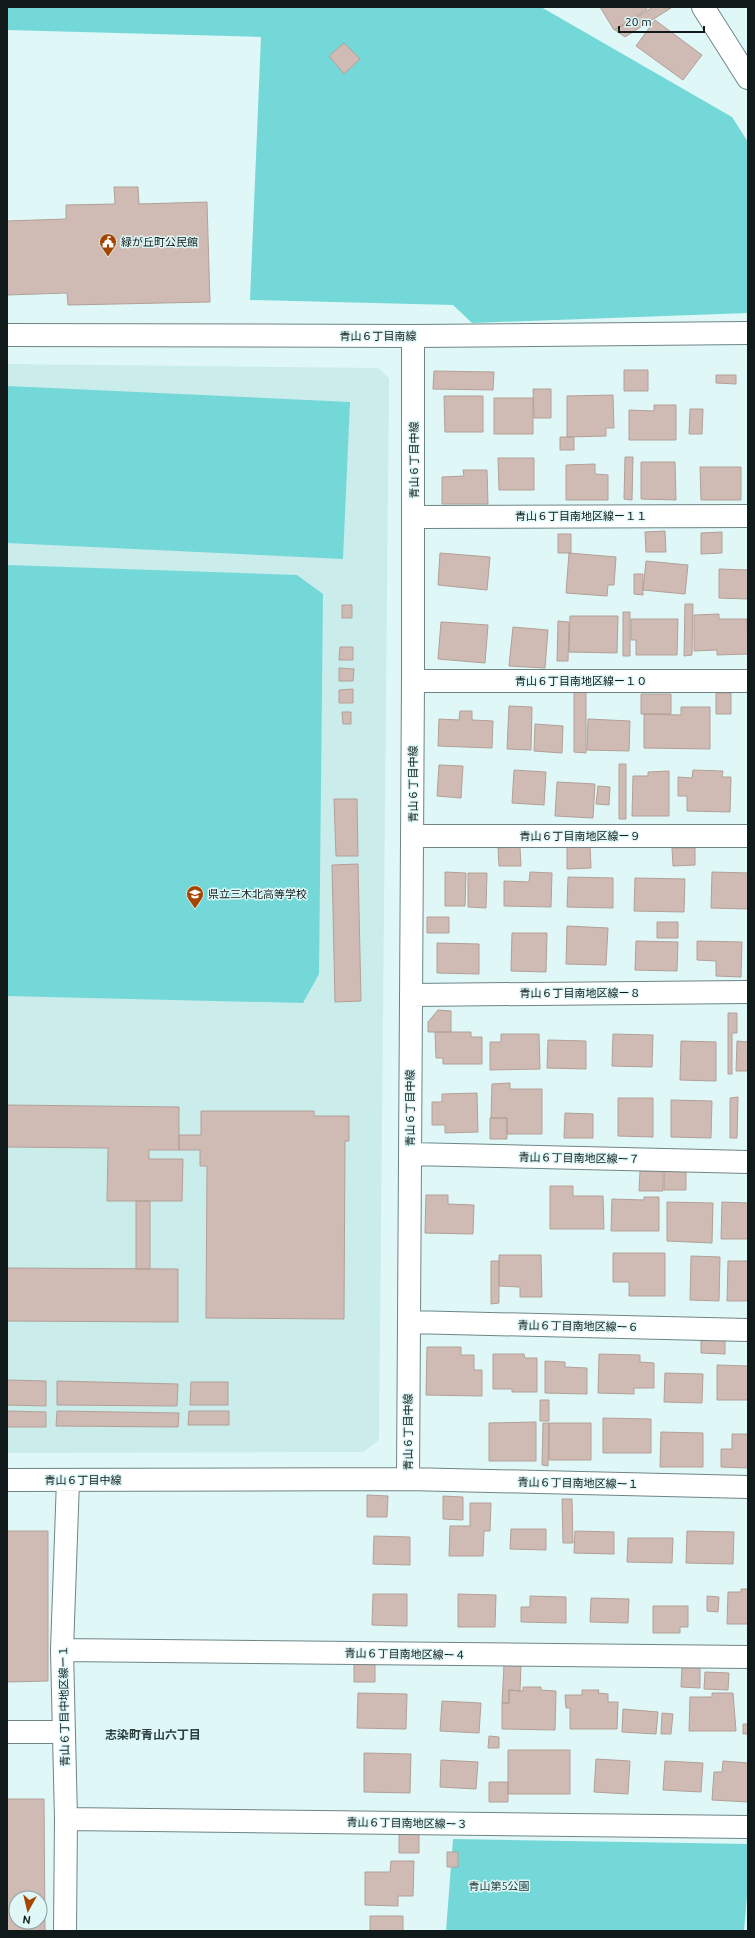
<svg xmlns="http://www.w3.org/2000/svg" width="755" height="1938" font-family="Ubuntu,'Noto Sans JP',sans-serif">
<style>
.built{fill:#caeceb}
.green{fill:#74d8d8}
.building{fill:#cfbbb3;stroke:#b2a097;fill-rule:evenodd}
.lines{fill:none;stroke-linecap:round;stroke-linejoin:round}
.street-casing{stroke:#6f8585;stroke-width:24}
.secondary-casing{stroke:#6f8585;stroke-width:24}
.street{stroke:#fff;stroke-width:22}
.secondary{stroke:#fff;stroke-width:22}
.labels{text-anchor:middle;stroke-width:3;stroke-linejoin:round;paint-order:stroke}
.poi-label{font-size:11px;fill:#111a1a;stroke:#dff7f7;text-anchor:start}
.street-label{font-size:11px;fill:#111a1a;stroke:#dff7f7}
.park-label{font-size:11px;fill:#213838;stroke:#dff7f7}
.neighbourhood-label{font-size:12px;font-weight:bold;fill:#2b3f3f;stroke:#dff7f7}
</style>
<rect width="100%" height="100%" fill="#dff7f7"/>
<!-- built -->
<path class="built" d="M 7,364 L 378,368 L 389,378 L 379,1440 L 363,1452 L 7,1453 Z"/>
<!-- green -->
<path class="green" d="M 7,7 L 541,7 L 732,117 L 748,142 L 748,313 L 472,323 L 453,305 L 250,300 L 261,37 L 7,30 Z
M 7,386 L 350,402 L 343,559 L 7,543 Z
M 7,565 L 297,575 L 323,594 L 319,974 L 303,1003 L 7,996 Z
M 453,1839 L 748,1844 L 748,1885 L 744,1931 L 446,1931 Z"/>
<!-- building -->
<path class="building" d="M 600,7 L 646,7 L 647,9 L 614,30 Z
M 653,7 L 671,8 L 625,37 L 615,30 Z
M 655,20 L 702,55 L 683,80 L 636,46 Z
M 344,43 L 360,59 L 344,74 L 329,56 Z
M 114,187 L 138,187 L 139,204 L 207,202 L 210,302 L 68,305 L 67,293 L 7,295 L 7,221 L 66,219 L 66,205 L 115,204 Z
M 624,370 L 648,370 L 648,391 L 624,391 Z
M 434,371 L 494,372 L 493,390 L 433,389 Z
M 716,375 L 736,375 L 736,384 L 716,383 Z
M 533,389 L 551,389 L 551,418 L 534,418 Z
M 613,395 L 614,428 L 606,428 L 606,436 L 567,437 L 567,396 Z
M 444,396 L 483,396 L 483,432 L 445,432 Z
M 494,398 L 533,398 L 533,434 L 494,434 Z
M 654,405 L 676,405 L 676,440 L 629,440 L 629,410 L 654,411 Z
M 690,409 L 703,409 L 702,434 L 689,434 Z
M 560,437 L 574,437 L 574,450 L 560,450 Z
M 625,457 L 633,457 L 632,500 L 624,499 Z
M 498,458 L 534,458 L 534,490 L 499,490 Z
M 641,462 L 675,462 L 676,500 L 641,499 Z
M 595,464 L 595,474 L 608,475 L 608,500 L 566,500 L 566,465 Z
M 700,467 L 741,467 L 741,500 L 701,500 Z
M 463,470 L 487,470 L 488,504 L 442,504 L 442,477 L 464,476 Z
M 665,531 L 666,552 L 646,552 L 645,532 Z
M 722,532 L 722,553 L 701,554 L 701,533 Z
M 558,534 L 571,534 L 571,553 L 558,553 Z
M 440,553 L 490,557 L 487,590 L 438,585 Z
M 569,553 L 616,557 L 614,585 L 608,585 L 607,596 L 566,593 Z
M 646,561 L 688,565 L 685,594 L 643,590 Z
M 719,569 L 748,570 L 748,599 L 719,598 Z
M 634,574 L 643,574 L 643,595 L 634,594 Z
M 685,604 L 693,604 L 692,655 L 684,656 Z
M 342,605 L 352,605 L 352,618 L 342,618 Z
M 623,612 L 630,612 L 630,656 L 623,656 Z
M 719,614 L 719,619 L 747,619 L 748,654 L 717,655 L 717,650 L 694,651 L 694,615 Z
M 570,616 L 618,616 L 617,653 L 569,652 Z
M 631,619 L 678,619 L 677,655 L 636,655 L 636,640 L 631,640 Z
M 558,621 L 569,622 L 568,661 L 557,661 Z
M 441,622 L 488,625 L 485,663 L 438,659 Z
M 513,627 L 548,630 L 545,668 L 509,666 Z
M 340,647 L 353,647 L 353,660 L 339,660 Z
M 339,668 L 354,669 L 353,681 L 339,681 Z
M 353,689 L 353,703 L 339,703 L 339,690 Z
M 574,692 L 586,692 L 586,753 L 574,752 Z
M 716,693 L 731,693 L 731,714 L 716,714 Z
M 641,694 L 671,694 L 671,714 L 641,714 Z
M 509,706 L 532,707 L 531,750 L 507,749 Z
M 681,707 L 710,707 L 710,749 L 644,748 L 644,714 L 681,715 Z
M 460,711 L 472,711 L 472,720 L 493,721 L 492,748 L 438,746 L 439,719 L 459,720 Z
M 342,712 L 351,712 L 351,724 L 343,724 Z
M 588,719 L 630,721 L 629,751 L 587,750 Z
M 535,724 L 563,726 L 562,753 L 534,751 Z
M 619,764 L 626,764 L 626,819 L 619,819 Z
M 439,765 L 463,766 L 461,798 L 437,796 Z
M 514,770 L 546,772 L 544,805 L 512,803 Z
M 693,770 L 723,771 L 722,777 L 731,777 L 730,812 L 687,811 L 687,796 L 678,796 L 678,777 L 692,778 Z
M 669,771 L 669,816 L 632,816 L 633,776 L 648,776 L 648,772 Z
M 557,782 L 595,784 L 593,818 L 555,816 Z
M 598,786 L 610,787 L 609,805 L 596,804 Z
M 334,799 L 357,799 L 358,856 L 336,856 Z
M 590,845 L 591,868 L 567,869 L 567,846 Z
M 520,847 L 521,866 L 499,866 L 498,848 Z
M 672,848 L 695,848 L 695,865 L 673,866 Z
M 358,864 L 361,1001 L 335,1002 L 332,865 Z
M 445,872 L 466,873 L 465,906 L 445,906 Z
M 530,872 L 552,873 L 551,907 L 504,906 L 504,881 L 529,882 Z
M 712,872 L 748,873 L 748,909 L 711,908 Z
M 468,873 L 487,873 L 486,908 L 468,907 Z
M 568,877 L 613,878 L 613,908 L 567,907 Z
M 635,878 L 685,879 L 684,912 L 634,911 Z
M 427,917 L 449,917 L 449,933 L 427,933 Z
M 657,922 L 678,922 L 678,938 L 657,938 Z
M 567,926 L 608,928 L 606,965 L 566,964 Z
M 512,933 L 547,933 L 546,972 L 511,971 Z
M 636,941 L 678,942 L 677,971 L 635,970 Z
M 697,941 L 742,942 L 741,977 L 716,976 L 716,961 L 697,960 Z
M 437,943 L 479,944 L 479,974 L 437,973 Z
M 438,1010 L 451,1011 L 451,1032 L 428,1032 L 428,1022 Z
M 728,1013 L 737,1013 L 737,1033 L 732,1033 L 732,1074 L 728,1074 Z
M 435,1032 L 471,1032 L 471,1037 L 482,1037 L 482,1064 L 443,1064 L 443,1058 L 436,1058 Z
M 501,1034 L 539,1034 L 540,1069 L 490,1070 L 490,1042 L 501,1042 Z
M 613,1034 L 653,1035 L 652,1067 L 612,1066 Z
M 548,1040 L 586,1041 L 586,1069 L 547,1068 Z
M 681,1041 L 716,1042 L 716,1081 L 680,1080 Z
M 737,1041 L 748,1042 L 748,1071 L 736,1071 Z
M 510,1083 L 510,1089 L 542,1089 L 542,1134 L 507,1134 L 507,1118 L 491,1118 L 492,1084 Z
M 477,1093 L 478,1132 L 445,1133 L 445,1125 L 432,1125 L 432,1102 L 442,1102 L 442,1094 Z
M 738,1097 L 737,1138 L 730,1138 L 730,1098 Z
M 618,1098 L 653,1098 L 653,1137 L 618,1136 Z
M 671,1100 L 712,1101 L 711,1138 L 671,1137 Z
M 7,1105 L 179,1107 L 179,1150 L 149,1150 L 149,1159 L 183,1159 L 182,1201 L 107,1201 L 108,1148 L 7,1147 Z
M 201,1111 L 314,1111 L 314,1116 L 349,1116 L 349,1141 L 345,1141 L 344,1319 L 206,1318 L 207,1166 L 200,1166 L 200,1150 L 179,1150 L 179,1135 L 201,1135 Z
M 565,1113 L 593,1114 L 593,1138 L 564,1138 Z
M 490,1118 L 507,1118 L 507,1139 L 490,1139 Z
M 664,1170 L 686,1171 L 686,1190 L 664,1190 Z
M 640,1171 L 663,1171 L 663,1191 L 639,1191 Z
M 550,1186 L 573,1186 L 573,1196 L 603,1196 L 604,1229 L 550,1229 Z
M 426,1195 L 448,1195 L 448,1204 L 474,1205 L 473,1234 L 425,1233 Z
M 644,1197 L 659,1197 L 659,1231 L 611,1231 L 612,1199 L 644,1200 Z
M 136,1201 L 150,1201 L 150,1269 L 136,1269 Z
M 667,1202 L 713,1203 L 712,1243 L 667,1241 Z
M 722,1202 L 748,1203 L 748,1239 L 721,1239 Z
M 613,1253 L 665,1253 L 665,1296 L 629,1296 L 629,1282 L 613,1282 Z
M 499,1255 L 541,1255 L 542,1297 L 520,1297 L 520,1287 L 499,1286 Z
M 691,1256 L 720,1257 L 719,1301 L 690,1300 Z
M 491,1261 L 499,1261 L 499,1303 L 491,1304 Z
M 728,1261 L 748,1261 L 748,1301 L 727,1301 Z
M 7,1268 L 178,1269 L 178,1322 L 7,1321 Z
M 701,1334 L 725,1334 L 725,1354 L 701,1353 Z
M 427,1347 L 461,1347 L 461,1355 L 474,1355 L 474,1370 L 482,1370 L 482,1396 L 426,1395 Z
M 493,1354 L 524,1354 L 525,1358 L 537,1358 L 537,1392 L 512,1392 L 512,1389 L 493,1389 Z
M 599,1354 L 640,1355 L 640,1362 L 654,1363 L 654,1388 L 634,1388 L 634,1394 L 598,1393 Z
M 545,1361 L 565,1362 L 565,1367 L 587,1368 L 587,1394 L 545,1393 Z
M 717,1365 L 748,1366 L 748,1400 L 717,1400 Z
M 665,1373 L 703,1374 L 702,1403 L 664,1402 Z
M 7,1380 L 46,1381 L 46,1406 L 7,1405 Z
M 57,1381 L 178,1384 L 177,1406 L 57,1405 Z
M 191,1382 L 228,1382 L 228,1405 L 190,1405 Z
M 540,1400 L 549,1400 L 549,1421 L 540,1421 Z
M 7,1411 L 46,1412 L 46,1427 L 7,1427 Z
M 57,1411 L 179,1413 L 178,1427 L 56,1426 Z
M 189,1411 L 229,1411 L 229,1425 L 188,1425 Z
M 603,1418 L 651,1419 L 651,1453 L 603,1453 Z
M 536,1422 L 536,1461 L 489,1461 L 489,1423 Z
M 543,1423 L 549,1423 L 548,1466 L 542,1465 Z
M 549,1423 L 591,1423 L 591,1460 L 549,1460 Z
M 661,1432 L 703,1433 L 703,1467 L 660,1467 Z
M 732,1434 L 748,1434 L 748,1468 L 721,1467 L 721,1449 L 732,1449 Z
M 367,1495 L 388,1496 L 387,1517 L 367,1517 Z
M 443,1496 L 463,1497 L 463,1520 L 443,1519 Z
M 562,1499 L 572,1499 L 573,1543 L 563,1543 Z
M 470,1503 L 491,1503 L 490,1531 L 484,1531 L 483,1556 L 449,1556 L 450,1526 L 470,1526 Z
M 511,1529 L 546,1529 L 546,1550 L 510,1549 Z
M 7,1531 L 48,1531 L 48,1681 L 7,1682 Z
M 575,1531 L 614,1532 L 614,1554 L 574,1553 Z
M 687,1531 L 734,1532 L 733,1564 L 686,1563 Z
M 374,1536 L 410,1537 L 410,1565 L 373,1564 Z
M 628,1538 L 673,1538 L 672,1563 L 627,1562 Z
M 741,1589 L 748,1589 L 748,1624 L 727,1624 L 728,1592 L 741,1592 Z
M 373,1594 L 407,1594 L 407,1626 L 372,1625 Z
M 458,1594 L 496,1595 L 495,1627 L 458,1627 Z
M 530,1596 L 566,1597 L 566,1623 L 521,1622 L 521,1607 L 530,1607 Z
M 707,1596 L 719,1597 L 718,1612 L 707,1611 Z
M 591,1598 L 629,1599 L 628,1623 L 590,1622 Z
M 653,1606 L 688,1606 L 688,1627 L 680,1627 L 680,1633 L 653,1633 Z
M 354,1662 L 375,1662 L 375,1682 L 354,1682 Z
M 504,1665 L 521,1665 L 520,1691 L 509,1690 L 509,1703 L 502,1703 Z
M 682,1667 L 700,1667 L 700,1688 L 681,1687 Z
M 705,1672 L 729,1673 L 728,1690 L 704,1689 Z
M 523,1687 L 541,1687 L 541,1690 L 556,1691 L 555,1730 L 502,1729 L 502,1703 L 509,1703 L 509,1690 L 523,1691 Z
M 582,1690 L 599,1690 L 598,1693 L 608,1694 L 608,1702 L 618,1702 L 617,1729 L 570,1729 L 570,1708 L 566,1708 L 565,1695 L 582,1695 Z
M 358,1693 L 407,1694 L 406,1729 L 357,1728 Z
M 712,1693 L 733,1693 L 736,1731 L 689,1731 L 690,1697 L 712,1697 Z
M 442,1701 L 481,1703 L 479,1733 L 440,1731 Z
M 623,1709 L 658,1712 L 656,1734 L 622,1732 Z
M 662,1713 L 673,1714 L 671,1734 L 661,1734 Z
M 743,1724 L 748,1724 L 748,1734 L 743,1734 Z
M 489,1736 L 499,1737 L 499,1748 L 488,1748 Z
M 508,1750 L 570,1750 L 570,1794 L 508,1794 Z
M 364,1753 L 411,1754 L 410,1793 L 364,1792 Z
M 596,1759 L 630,1761 L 628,1794 L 594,1792 Z
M 441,1760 L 478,1762 L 476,1789 L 440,1787 Z
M 665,1761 L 703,1763 L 701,1792 L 663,1790 Z
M 723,1761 L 748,1763 L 748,1802 L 712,1800 L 714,1772 L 722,1772 Z
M 489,1782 L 508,1782 L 508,1802 L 489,1802 Z
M 7,1799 L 44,1799 L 45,1931 L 7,1931 ZM 16,1898 L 40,1898 L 40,1922 L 16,1922 Z
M 399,1832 L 419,1832 L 419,1853 L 399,1853 Z
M 447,1852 L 458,1852 L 458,1867 L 447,1867 Z
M 391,1861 L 414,1861 L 413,1896 L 398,1896 L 398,1906 L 365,1905 L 365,1872 L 390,1872 Z
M 370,1916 L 403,1916 L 403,1931 L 370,1931 Z"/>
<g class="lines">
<!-- street casing -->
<g class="street-casing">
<path id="street" d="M 414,517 L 748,516
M 413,681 L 748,681
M 412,836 L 748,836
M 411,995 L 748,992
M 410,1154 L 748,1162
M 409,1322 L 748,1330
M 408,1479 L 748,1487
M 7,1480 L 408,1479 L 413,681 L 413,336
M 62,1650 L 748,1657
M 7,1732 L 64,1732
M 66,1819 L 748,1827
M 65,1931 L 66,1819 L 62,1650 L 68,1480"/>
</g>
<!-- secondary casing -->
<g class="secondary-casing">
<path id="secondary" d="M 703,7 L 748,78
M 7,335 L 413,336 L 748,333"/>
</g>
<!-- street -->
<use href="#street" class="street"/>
<!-- secondary -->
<use href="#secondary" class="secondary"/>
</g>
<!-- icons -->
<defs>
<g id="civic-pin" transform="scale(0.9)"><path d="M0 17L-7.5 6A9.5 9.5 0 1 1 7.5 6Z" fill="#a64500" stroke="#dff7f7"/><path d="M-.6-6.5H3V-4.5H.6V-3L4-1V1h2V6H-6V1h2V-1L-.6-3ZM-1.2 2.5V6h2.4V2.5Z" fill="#fff"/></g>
<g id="school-pin" transform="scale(0.9)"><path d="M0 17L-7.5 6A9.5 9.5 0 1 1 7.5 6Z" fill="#a64500" stroke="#dff7f7"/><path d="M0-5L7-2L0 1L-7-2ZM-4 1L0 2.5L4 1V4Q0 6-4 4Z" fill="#fff"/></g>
</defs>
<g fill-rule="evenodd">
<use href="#civic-pin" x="108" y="242"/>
<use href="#school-pin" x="195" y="894"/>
</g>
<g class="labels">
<!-- poi labels -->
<g class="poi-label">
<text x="121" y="246">緑が丘町公民館</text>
<text x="208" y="898">県立三木北高等学校</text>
</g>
<!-- street labels -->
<g class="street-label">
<text x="378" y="340">青山６丁目南線</text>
<text transform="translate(414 460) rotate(-90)" y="4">青山６丁目中線</text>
<text x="581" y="520">青山６丁目南地区線ー１１</text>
<text x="581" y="685">青山６丁目南地区線ー１０</text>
<text transform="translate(413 784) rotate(-90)" y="4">青山６丁目中線</text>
<text x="580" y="840">青山６丁目南地区線ー９</text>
<text x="580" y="997">青山６丁目南地区線ー８</text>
<text transform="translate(410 1108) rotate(-90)" y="4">青山６丁目中線</text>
<text transform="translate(579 1158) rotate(1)" y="4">青山６丁目南地区線ー７</text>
<text transform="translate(578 1326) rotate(1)" y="4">青山６丁目南地区線ー６</text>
<text transform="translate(408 1432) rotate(-90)" y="4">青山６丁目中線</text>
<text x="83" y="1484">青山６丁目中線</text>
<text transform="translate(578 1483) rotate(1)" y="4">青山６丁目南地区線ー１</text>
<text transform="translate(405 1654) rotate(1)" y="4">青山６丁目南地区線ー４</text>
<text transform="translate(64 1706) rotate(-91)" y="4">青山６丁目中地区線ー１</text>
<text transform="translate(407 1823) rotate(1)" y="4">青山６丁目南地区線ー３</text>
</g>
<!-- park labels -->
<g class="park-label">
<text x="499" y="1890">青山第5公園</text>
</g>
<!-- neighbourhood labels -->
<g class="neighbourhood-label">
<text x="153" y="1739">志染町青山六丁目</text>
</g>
</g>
<!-- border -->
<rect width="755" height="1938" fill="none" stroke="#111a1a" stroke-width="16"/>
<!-- north arrow -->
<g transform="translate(28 1910) rotate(188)"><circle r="19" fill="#dff7f7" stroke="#8d9f9f"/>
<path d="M0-3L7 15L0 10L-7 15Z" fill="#a64500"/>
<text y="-6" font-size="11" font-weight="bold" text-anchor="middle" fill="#111a1a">N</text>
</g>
<!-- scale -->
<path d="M619 26v6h85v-6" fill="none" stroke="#111a1a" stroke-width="2"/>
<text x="625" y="26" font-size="12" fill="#111a1a" stroke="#dff7f7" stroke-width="3" paint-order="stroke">20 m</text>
</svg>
